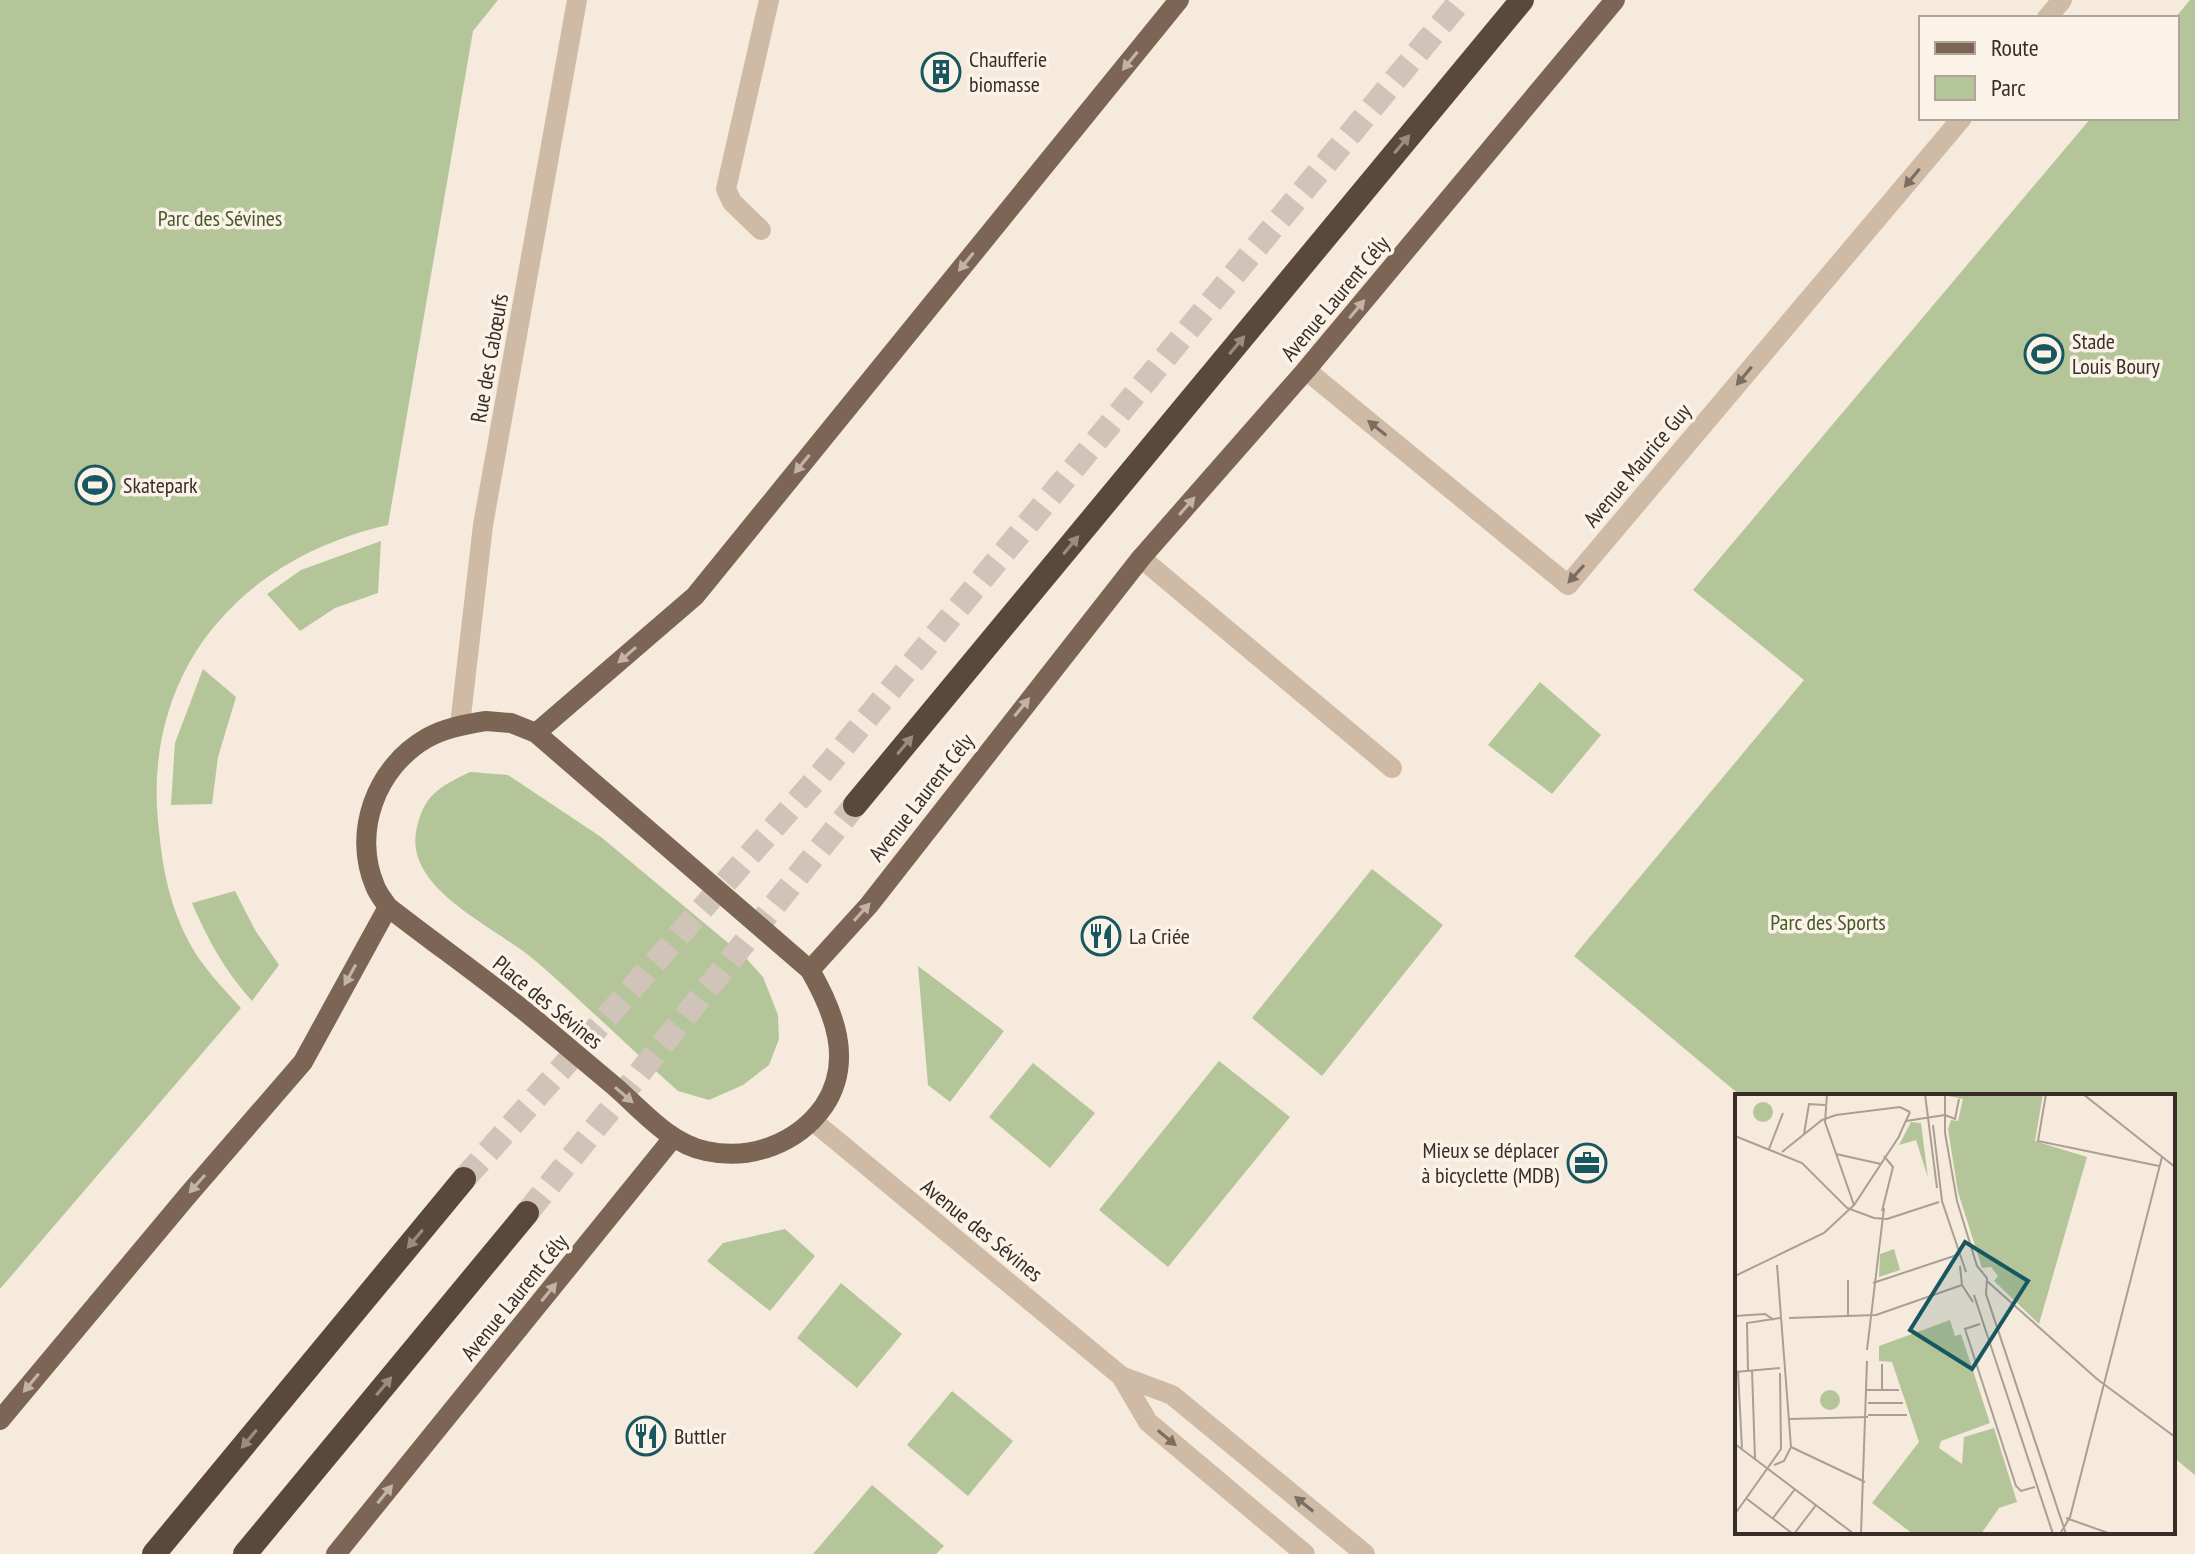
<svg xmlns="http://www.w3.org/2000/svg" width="2195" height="1554" font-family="'PT Sans Narrow',sans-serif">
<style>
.green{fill:#b4c599}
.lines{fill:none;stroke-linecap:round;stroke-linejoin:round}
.highway-tunnel{stroke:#cfc4b7;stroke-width:24;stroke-dasharray:24 12;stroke-linecap:butt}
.lane{stroke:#cebaa5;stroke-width:20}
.street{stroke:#cebaa5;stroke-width:20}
.primary{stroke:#7d6556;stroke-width:20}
.highway{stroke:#5b483d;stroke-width:24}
.oneway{fill:#c2b3a6}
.oneway2{fill:#9b8c81}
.oneway3{fill:#7c6d60}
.labels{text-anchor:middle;stroke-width:7;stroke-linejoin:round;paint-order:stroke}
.poi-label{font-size:22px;fill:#392e27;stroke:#fbf3e8;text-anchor:start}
.park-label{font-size:22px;fill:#455a28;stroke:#fbf3e8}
.street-label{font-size:22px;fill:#392e27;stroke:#fbf3e8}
.inset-road{fill:none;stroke:#aa9f93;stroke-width:2}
.view{fill:#18575f;fill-opacity:0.15;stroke:#18575f;stroke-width:4}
.inset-edge{fill:none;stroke:#392e27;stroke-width:4}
</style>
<rect width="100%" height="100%" fill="#f5eadb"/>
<!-- green -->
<path class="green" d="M 0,0 L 498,0 L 473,31 L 388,525 C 238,559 140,673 159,831 C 163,871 170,906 189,942 C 202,967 222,987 241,1008 L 0,1289 Z
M 2190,0 L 2195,0 L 2195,1475 L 2173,1457 L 2173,1096 L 1741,1096 L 1574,956 L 1804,680 L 1693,590 L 2091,118 L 2177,118 L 2177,18 L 2175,18 Z
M 381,541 L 378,593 L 335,608 L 300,631 L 267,594 L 301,570 Z
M 203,669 L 236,697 L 218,757 L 212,804 L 171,805 L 175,743 Z
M 1540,682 L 1601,735 L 1552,794 L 1488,745 Z
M 470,772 L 508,775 L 601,837 L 745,957 L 763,977 L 778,1015 L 779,1039 L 769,1065 L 743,1085 L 709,1100 L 678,1091 C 631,1049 586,1005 538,963 C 501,929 406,892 416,832 C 423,795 439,787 470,772 Z
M 1372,869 L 1443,925 L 1322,1076 L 1252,1018 Z
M 235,891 L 255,930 L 279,965 L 252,1001 C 224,969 209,942 192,903 Z
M 918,966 L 1004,1031 L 950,1102 L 928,1085 Z
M 1219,1061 L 1290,1117 L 1168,1267 L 1099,1210 Z
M 1033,1063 L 1095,1113 L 1050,1168 L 989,1117 Z
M 785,1229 L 815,1256 L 770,1311 L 707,1261 L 723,1243 Z
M 841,1283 L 902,1334 L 857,1388 L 797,1338 Z
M 952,1391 L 1013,1441 L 968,1496 L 907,1445 Z
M 872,1485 L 944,1546 L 936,1554 L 813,1554 Z"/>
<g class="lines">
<!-- highway-tunnel -->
<path class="highway-tunnel" d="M 464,1179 L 820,775 L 1461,0
M 527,1213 L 855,805"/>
<!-- lane -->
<path class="lane" d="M 761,230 L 732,202 L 726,189 L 769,0
M 1141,558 L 1392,768"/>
<!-- street -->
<path class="street" d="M 2047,18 L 2062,0
M 1306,370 L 1568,585 L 1962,118
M 460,725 L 483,525 L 577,0
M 813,1121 L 1121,1376 L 1172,1395 L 1365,1554
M 1121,1376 L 1148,1422 L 1305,1554"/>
<!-- primary -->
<path class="primary" d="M 486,721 L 511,723 L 536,733 L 810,970 C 834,1012 854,1061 824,1106 C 798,1143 751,1161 706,1151 C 668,1143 641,1109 613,1085 C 588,1064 563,1043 538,1022 C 490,982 438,946 388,907 C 384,901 378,894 375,886 C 352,832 376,767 427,738 C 444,728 466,724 486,721 Z
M 536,733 L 695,596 L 1179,0
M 810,970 L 869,905 L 1141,558 L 1306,370 L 1615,0
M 0,1420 L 188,1195 L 303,1062 L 388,907
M 336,1554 L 673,1138"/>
<!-- highway -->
<path class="highway" d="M 855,805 L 1522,0
M 154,1554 L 464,1179
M 245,1554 L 527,1213"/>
</g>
<!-- one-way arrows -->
<defs><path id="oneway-solid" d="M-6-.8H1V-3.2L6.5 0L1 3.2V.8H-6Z" transform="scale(2)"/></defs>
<g class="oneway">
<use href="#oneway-solid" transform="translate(1130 61) rotate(129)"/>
<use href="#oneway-solid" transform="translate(966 262) rotate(129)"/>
<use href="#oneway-solid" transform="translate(1357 309) rotate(-50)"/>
<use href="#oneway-solid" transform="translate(802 464) rotate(129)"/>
<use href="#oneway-solid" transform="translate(1187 506) rotate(-49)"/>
<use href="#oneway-solid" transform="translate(627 655) rotate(139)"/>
<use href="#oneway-solid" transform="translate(1022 707) rotate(-51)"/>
<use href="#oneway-solid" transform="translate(862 912) rotate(-48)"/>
<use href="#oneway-solid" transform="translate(350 975) rotate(119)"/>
<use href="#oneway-solid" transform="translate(624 1095) rotate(41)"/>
<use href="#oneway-solid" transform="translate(197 1184) rotate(131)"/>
<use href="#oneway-solid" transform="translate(549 1292) rotate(-51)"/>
<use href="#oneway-solid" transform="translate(31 1383) rotate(130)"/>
<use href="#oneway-solid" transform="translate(385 1494) rotate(-51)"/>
</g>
<g class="oneway2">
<use href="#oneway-solid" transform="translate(1402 144) rotate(-50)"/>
<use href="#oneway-solid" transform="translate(1237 345) rotate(-50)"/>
<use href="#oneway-solid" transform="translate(1071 545) rotate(-50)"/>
<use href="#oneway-solid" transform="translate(905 745) rotate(-50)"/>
<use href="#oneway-solid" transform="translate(415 1239) rotate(130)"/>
<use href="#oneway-solid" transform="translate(384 1386) rotate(-50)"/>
<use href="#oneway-solid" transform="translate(249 1439) rotate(130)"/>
</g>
<g class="oneway3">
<use href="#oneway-solid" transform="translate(1912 178) rotate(130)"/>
<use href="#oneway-solid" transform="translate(1744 376) rotate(130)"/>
<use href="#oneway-solid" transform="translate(1377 428) rotate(-141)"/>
<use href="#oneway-solid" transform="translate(1576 574) rotate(132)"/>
<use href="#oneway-solid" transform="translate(1167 1438) rotate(40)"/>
<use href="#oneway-solid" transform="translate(1304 1504) rotate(-141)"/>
</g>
<!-- icons -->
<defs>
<g id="building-ring" transform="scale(2)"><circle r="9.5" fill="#fbf3e8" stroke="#18575f" stroke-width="1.5"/><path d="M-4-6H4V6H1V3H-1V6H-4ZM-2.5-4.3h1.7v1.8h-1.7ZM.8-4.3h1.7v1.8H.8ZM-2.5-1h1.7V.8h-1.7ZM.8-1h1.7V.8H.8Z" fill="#18575f"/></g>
<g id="stadium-ring" transform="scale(2)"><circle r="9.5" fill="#fbf3e8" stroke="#18575f" stroke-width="1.5"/><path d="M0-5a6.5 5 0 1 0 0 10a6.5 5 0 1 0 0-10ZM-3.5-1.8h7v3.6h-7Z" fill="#18575f"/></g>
<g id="restaurant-ring" transform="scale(2)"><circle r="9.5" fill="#fbf3e8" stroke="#18575f" stroke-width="1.5"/><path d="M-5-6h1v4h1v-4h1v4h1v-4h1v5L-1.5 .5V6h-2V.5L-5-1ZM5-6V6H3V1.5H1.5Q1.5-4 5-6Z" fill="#18575f"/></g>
<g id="office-ring" transform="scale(2)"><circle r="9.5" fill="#fbf3e8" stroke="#18575f" stroke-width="1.5"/><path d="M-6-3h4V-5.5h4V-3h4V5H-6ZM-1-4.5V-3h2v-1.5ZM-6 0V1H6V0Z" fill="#18575f"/></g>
</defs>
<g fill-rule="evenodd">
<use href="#building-ring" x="941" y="72"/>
<use href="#stadium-ring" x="2044" y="354"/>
<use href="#stadium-ring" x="95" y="485"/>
<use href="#restaurant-ring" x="1101" y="936"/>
<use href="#office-ring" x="1587" y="1163"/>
<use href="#restaurant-ring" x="646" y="1436"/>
</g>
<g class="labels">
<!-- poi labels -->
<g class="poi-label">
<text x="969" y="67">Chaufferie<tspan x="969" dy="25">biomasse</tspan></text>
<text x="2072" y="349">Stade<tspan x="2072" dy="25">Louis Boury</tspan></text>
<text x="123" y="493">Skatepark</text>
<text x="1129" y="944">La Criée</text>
<text x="1559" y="1158" text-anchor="end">Mieux se déplacer<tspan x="1559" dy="25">à bicyclette (MDB)</tspan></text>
<text x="674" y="1444">Buttler</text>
</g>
<!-- park labels -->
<g class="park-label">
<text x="220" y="226">Parc des Sévines</text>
<text x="1828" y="930">Parc des Sports</text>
</g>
<!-- street labels -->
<g class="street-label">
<text transform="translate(1335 298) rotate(-50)" y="8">Avenue Laurent Cély</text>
<text transform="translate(489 358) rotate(-80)" y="8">Rue des Cabœufs</text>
<text transform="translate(1637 465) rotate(-50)" y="8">Avenue Maurice Guy</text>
<text transform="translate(921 797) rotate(-52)" y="8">Avenue Laurent Cély</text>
<text transform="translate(548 1002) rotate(39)" y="8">Place des Sévines</text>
<text transform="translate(982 1230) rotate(39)" y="8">Avenue des Sévines</text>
<text transform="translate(514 1297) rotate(-51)" y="8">Avenue Laurent Cély</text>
</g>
</g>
<!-- overview -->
<g transform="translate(1735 1094)">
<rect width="440" height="440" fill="#f5eadb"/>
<path d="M 308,0 L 300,47 L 352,63 L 304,230 L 259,187 L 263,182 L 256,173 L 247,174 L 223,98 L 213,35 L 216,26 L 223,27 L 228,5 L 213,2 ZM18 18a10 10 0 1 1 20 0a10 10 0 1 1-20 0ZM 176,28 L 186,29 L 193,84 L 181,46 L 164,51 ZM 159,155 L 165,176 L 144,183 L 145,160 ZM 215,226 L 220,242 L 226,240 L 255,329 L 206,347 L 204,354 L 227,370 L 229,343 L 259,334 L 282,408 L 264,414 L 246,440 L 178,440 L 137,409 L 184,348 L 157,268 L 144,267 L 144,252 ZM85 306a10 10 0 1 1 20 0a10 10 0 1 1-20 0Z" fill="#b4c599"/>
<path class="inset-road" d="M 92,0 L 90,28 L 119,111M 190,0 L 202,94M 210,0 L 210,39 L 222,107 L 242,172 L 252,184 L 251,200 L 331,440M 311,0 L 303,47 L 424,72M 348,0 L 440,73M 210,21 L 220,25 L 224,5M 171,27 L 210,21M 198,31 L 207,107 L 231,178M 69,40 L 74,10 L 90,11M 0,42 L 67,69 L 112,114 L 139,124 L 152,125 L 204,108M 164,42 L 175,18M 34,55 L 48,19M 47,58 L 87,26 L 101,21 L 165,13 L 175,18M 101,60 L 146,70M 147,117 L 158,73 L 149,62M 225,172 L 227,191 L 238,208M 0,182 L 89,139 L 119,111 L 165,41M 113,186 L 113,222M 252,187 L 362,285 L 440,343M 138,189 L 222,161M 239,201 L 318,440M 0,222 L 30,220 L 39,226M 54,224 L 141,221 L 227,191M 245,230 L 230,235 L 281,392 L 286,397 L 300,393M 132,256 L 149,114M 147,270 L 147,296M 13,276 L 12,229 L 45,224M 17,276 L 20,365M 3,277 L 7,355M 0,278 L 45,274M 132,296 L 164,296M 133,309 L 168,309M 133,321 L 172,321M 54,325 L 133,323M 0,350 L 119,440M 56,353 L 130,388M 39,371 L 49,367 L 56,353 L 42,171M 12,405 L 58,440M 0,420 L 46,355 L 45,279M 38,424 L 60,395M 331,424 L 376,440M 59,440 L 81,411M 126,440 L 132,267M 325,440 L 335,423 L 427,63"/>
<path class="view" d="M 230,148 L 293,187 L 237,275 L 175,236 Z"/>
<rect width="440" height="440" class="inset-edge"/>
</g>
<!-- legend -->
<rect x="1919" y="16" width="260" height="104" fill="#fbf3e8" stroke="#ada49b" stroke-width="2"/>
<rect x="1935" y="42" width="40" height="12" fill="#7d6556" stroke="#ada49b" stroke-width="2"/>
<text x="1991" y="56" font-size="24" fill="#392e27">Route</text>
<rect x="1935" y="76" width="40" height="24" fill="#b4c599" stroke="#ada49b" stroke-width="2"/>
<text x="1991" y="96" font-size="24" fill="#392e27">Parc</text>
</svg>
